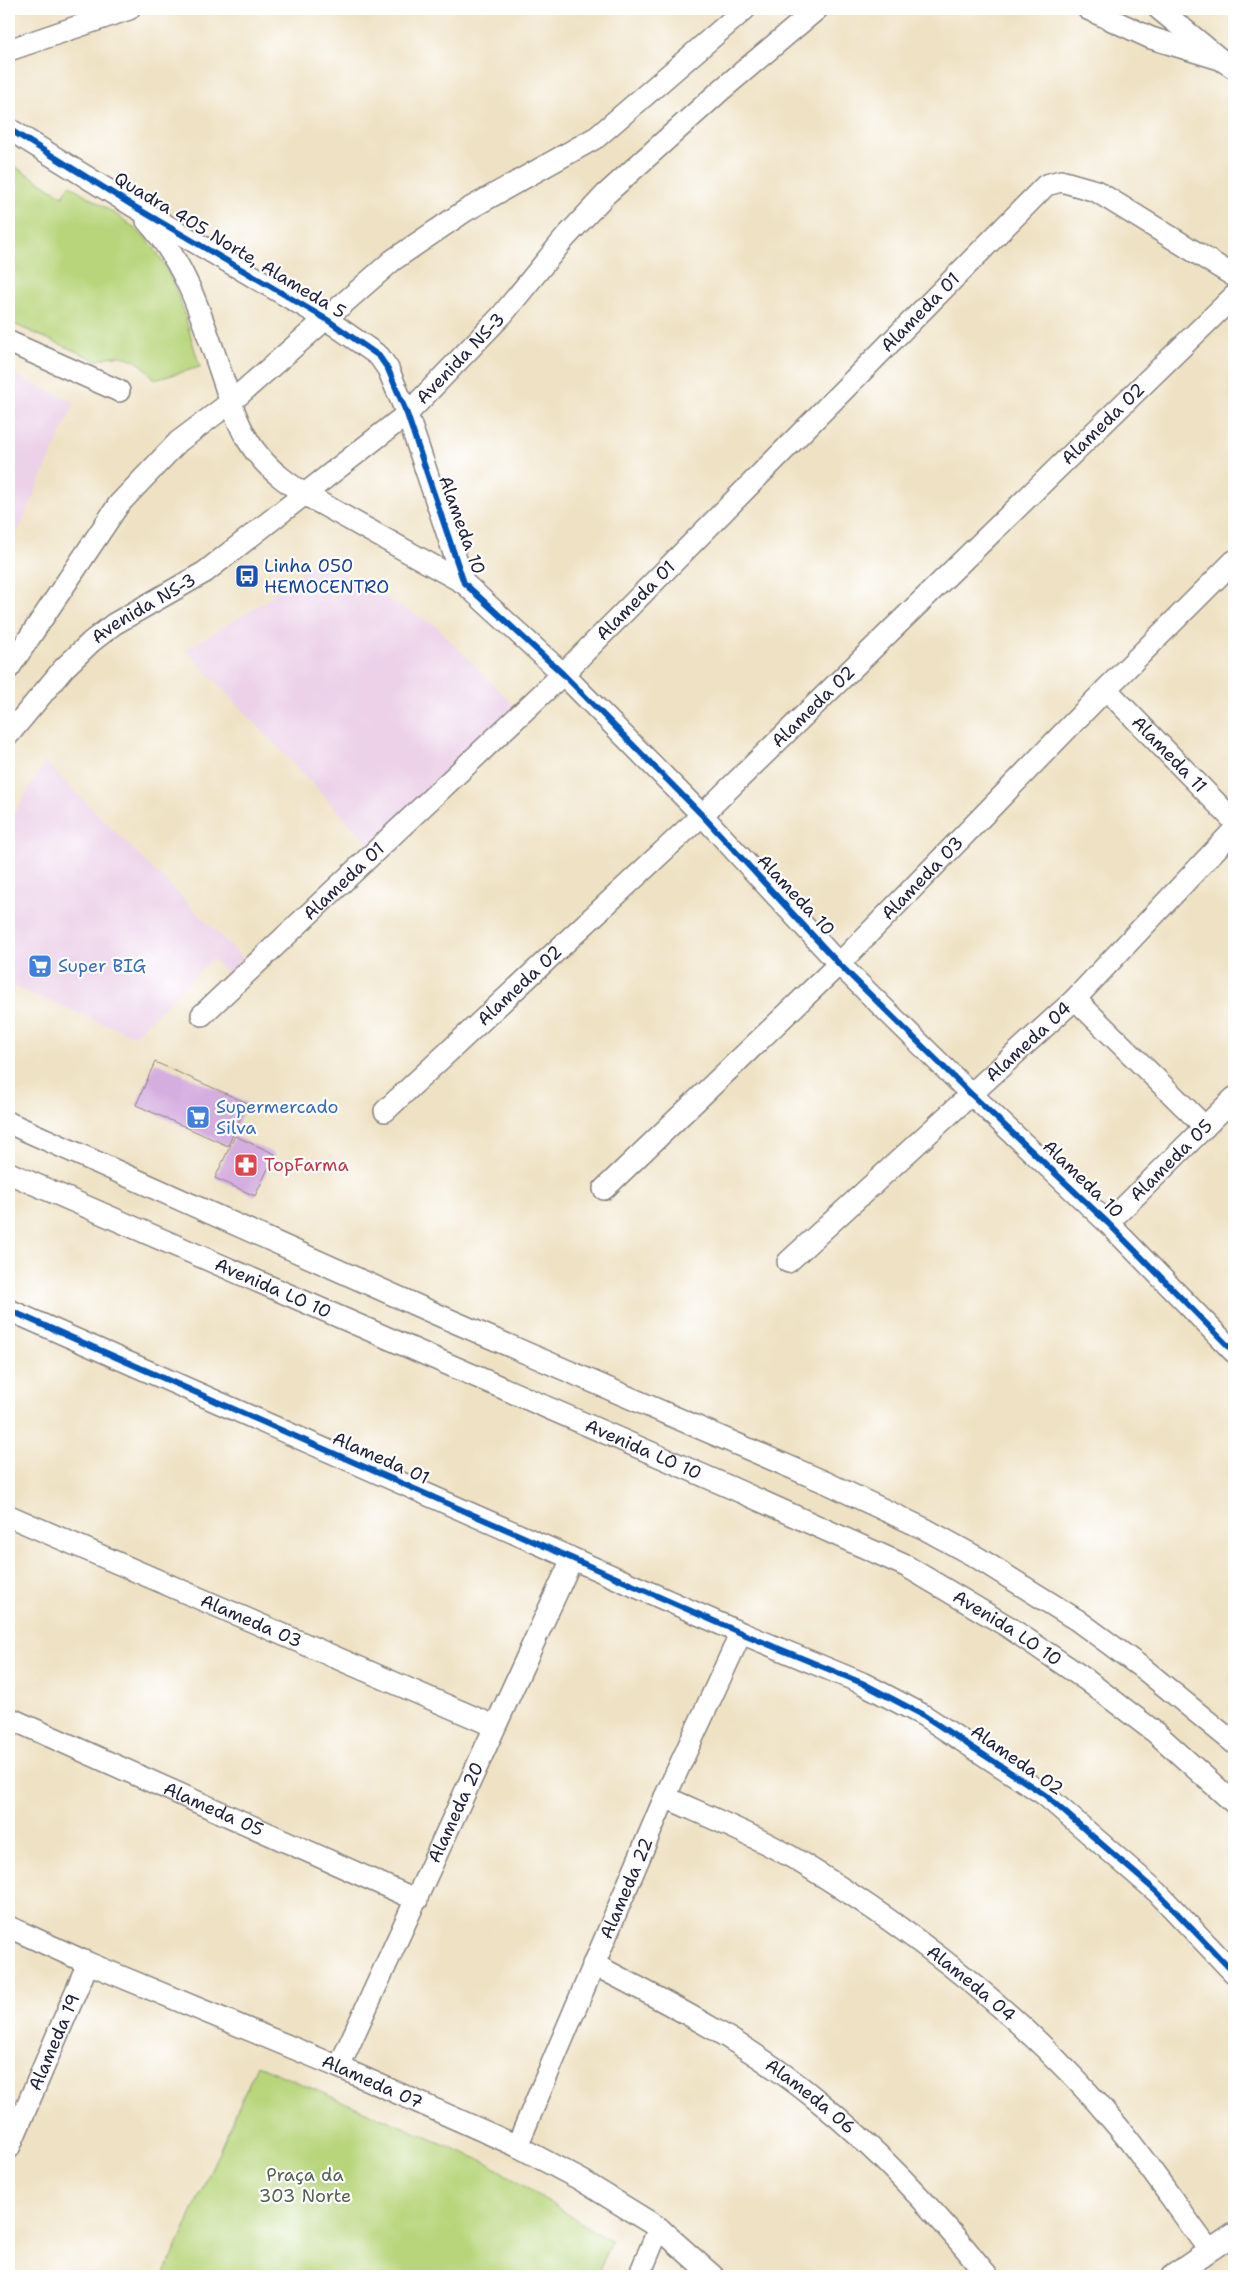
<svg xmlns="http://www.w3.org/2000/svg" width="1243" height="2285" font-family="'Shantell Sans',sans-serif">
<style>
.built{fill:#ecd1e9}
.green{fill:#b8d57b;stroke:#6d7c5b}
.building{fill:#d5aee0}
.lines{fill:none;stroke-linecap:round;stroke-linejoin:round}
.minor-casing{stroke:#888280;stroke-width:24}
.minor{stroke:#fff;stroke-width:21}
.cycleway-casing{stroke:#fff;stroke-width:9}
.cycleway{stroke:#0057b8;stroke-width:6}
.labels{text-anchor:middle;stroke-width:4.5;stroke-linejoin:round;paint-order:stroke}
.street-label{font-size:18px;fill:#22223b;stroke:#fff}
.transit-label{font-size:18px;fill:#164399;stroke:#fff;text-anchor:start}
.shop-label{font-size:18px;fill:#366cbe;stroke:#fff;text-anchor:start}
.health-label{font-size:18px;fill:#be3a42;stroke:#fff;text-anchor:start}
.park-label{font-size:18px;fill:#566151;stroke:#fff}
</style>
<rect width="100%" height="100%" fill="#fff"/>
<filter id="ink" filterUnits="userSpaceOnUse"><feTurbulence type="fractalNoise" baseFrequency=".02" numOctaves="2"/><feDisplacementMap in="SourceGraphic" scale="10" xChannelSelector="R" yChannelSelector="G"/><feConvolveMatrix kernelMatrix="1 2 1 2 8 2 1 2 1" color-interpolation-filters="sRGB"/></filter>
<filter id="wash" filterUnits="userSpaceOnUse"><feTurbulence type="fractalNoise" baseFrequency=".0096" numOctaves="4" result="noise"/><feDisplacementMap in="SourceGraphic" scale="20" xChannelSelector="R" yChannelSelector="G"/><feGaussianBlur stdDeviation="1.12" result="paint"/><feColorMatrix in="noise" values="0 0 0 0 0 0 0 0 0 0 0 0 0 0 0 0 0 1.4 0 .05"/><feComposite in="paint" operator="in"/></filter>
<g filter="url(#wash)">
<rect width="100%" height="100%" fill="#efe2c4"/>
<!-- built -->
<path class="built" d="M 9,373 L 75,402 L 9,552 Z
M 317,560 L 435,625 L 515,707 L 370,845 L 186,650 L 263,603 Z
M 45,762 L 248,963 L 233,978 L 212,959 L 134,1036 L 9,985 L 9,822 Z"/>
<!-- green -->
<path class="green" d="M 9,163 L 63,196 L 70,185 C 95,202 123,216 145,238 C 175,267 187,327 200,367 L 155,380 C 142,360 121,349 98,361 L 9,322 Z
M 257,2065 L 488,2163 L 611,2242 L 597,2276 L 164,2276 Z"/>
<g id="blocks">
<!-- building -->
<path class="building" d="M 155,1062 L 247,1103 L 228,1146 L 136,1105 Z
M 235,1136 L 275,1154 L 255,1196 L 215,1178 Z"/>
</g>
</g>
<g filter="url(#ink)">
<use href="#blocks" fill-opacity="0" stroke="#888280" stroke-width="1"/>
<g class="lines">
<!-- minor casing -->
<g class="minor-casing">
<g id="minor">
<path d="M 1088,9 L 1151,38 L 1220,59"/>
<path d="M 1159,9 L 1220,59 L 1234,68"/>
<path d="M 9,50 L 129,9"/>
<path d="M 9,129 L 135,207 L 326,319 L 379,356 L 388,369 L 407,414 L 464,583 L 563,674 L 702,815 L 839,964 L 971,1094 L 1108,1223 L 1234,1352"/>
<path d="M 147,221 C 188,266 204,324 224,382 C 232,407 242,437 260,457 C 272,472 288,483 304,494 L 464,583"/>
<path d="M 9,342 L 119,391"/>
<path d="M 9,668 L 119,504 L 178,442 L 231,402 L 393,260 L 465,211 L 597,137 L 745,9"/>
<path id="s1" d="M 1106,689 L 1234,821"/>
<path id="s2" d="M 9,734 L 64,668 L 91,642 L 114,624 L 205,572 L 407,414 L 502,315 L 565,238 L 606,194 L 720,91 L 817,9"/>
<path d="M 1075,999 L 1205,1127"/>
<path id="s3" d="M 202,1015 L 563,674 L 1046,185 L 1061,181 L 1096,191 L 1234,276"/>
<path id="s4" d="M 385,1111 L 702,815 L 1234,296"/>
<path d="M 9,1123 L 436,1314 L 827,1483 L 925,1529 L 978,1558 L 1077,1620 L 1145,1670 L 1234,1743"/>
<path id="s5" d="M 9,1173 L 732,1488 L 906,1566 L 1007,1626 L 1085,1679 L 1156,1733 L 1234,1803"/>
<path id="s6" d="M 604,1189 L 839,964 L 1106,689 L 1234,561"/>
<path id="s7" d="M 1108,1223 L 1234,1098"/>
<path id="s8" d="M 788,1262 L 1075,999 L 1234,830"/>
<path d="M 9,1310 L 741,1633 L 862,1683 L 923,1715 L 1045,1795 L 1157,1892 L 1234,1973"/>
<path id="s9" d="M 9,1516 L 494,1726"/>
<path id="s10" d="M 9,1718 L 417,1900"/>
<path id="s11" d="M 665,1797 C 709,1817 754,1835 795,1859 C 915,1931 1029,2020 1119,2128 C 1151,2167 1179,2210 1209,2250"/>
<path id="s12" d="M 9,1927 L 88,1963 L 339,2067 L 517,2146 L 581,2180 L 659,2228 L 713,2276"/>
<path id="s13" d="M 593,1964 C 670,2004 749,2044 817,2100 C 881,2152 936,2212 988,2276"/>
<path id="s14" d="M 339,2067 L 572,1559"/>
<path id="s15" d="M 517,2146 L 665,1797 L 741,1633"/>
<path id="s16" d="M 9,2148 L 88,1963"/>
<path d="M 639,2276 L 659,2228"/>
<path d="M 1172,2276 L 1234,2234"/>
</g>
</g>
<!-- minor -->
<use href="#minor" class="minor"/>
<!-- cycleway casing -->
<g class="cycleway-casing">
<path id="cycleway" d="M 9,129 L 135,207 L 326,319 L 379,356 L 388,369 L 407,414 L 464,583 L 563,674 L 702,815 L 839,964 L 971,1094 L 1108,1223 L 1234,1352
M 9,1310 L 741,1633 L 862,1683 L 923,1715 L 1045,1795 L 1157,1892 L 1234,1973"/>
</g>
<!-- cycleway -->
<use href="#cycleway" class="cycleway"/>
</g>
</g>
<!-- icons -->
<defs>
<g id="bus-square" transform="scale(1.25)"><rect x="-9" y="-9" width="18" height="18" rx="4" fill="#1a4fb4" stroke="#fff"/><path d="M-5-6H5V4H4V6H2V4H-2V6H-4V4H-5ZM-3.5-4V0h7V-4ZM-3.5 1.2v1.5H-2V1.2ZM2 1.2v1.5H3.5V1.2Z" fill="#fff"/></g>
<g id="supermarket-square" transform="scale(1.25)"><rect x="-9" y="-9" width="18" height="18" rx="4" fill="#3f7fe0" stroke="#fff"/><path d="M-6-5.5h2.5l.6 2H6L4.5 2H-2.5L-4.4-4H-6ZM-1.5 3.2a1.3 1.3 0 1 0 .1 0ZM3 3.2a1.3 1.3 0 1 0 .1 0Z" fill="#fff"/></g>
<g id="pharmacy-square" transform="scale(1.25)"><rect x="-9" y="-9" width="18" height="18" rx="4" fill="#e0444e" stroke="#fff"/><path d="M-2-6h4v4h4v4h-4v4h-4v-4h-4v-4h4Z" fill="#fff"/></g>
</defs>
<g fill-rule="evenodd">
<use href="#bus-square" x="247" y="576"/>
<use href="#supermarket-square" x="40" y="966"/>
<use href="#supermarket-square" x="198" y="1117"/>
<use href="#pharmacy-square" x="246" y="1165"/>
</g>
<g class="labels">
<!-- street labels -->
<g class="street-label">
<text transform="translate(230 245) rotate(31)" y="6">Quadra 405 Norte, Alameda 5</text>
<text dy="6" stroke="none"><textPath href="#s3" startOffset="1005">Alameda 01</textPath></text>
<text dy="6" stroke="none"><textPath href="#s2" startOffset="591">Avenida NS-3</textPath></text>
<text dy="6" stroke="none"><textPath href="#s4" startOffset="994">Alameda 02</textPath></text>
<text transform="translate(462 525) rotate(70)" y="6">Alameda 10</text>
<text dy="6" stroke="none"><textPath href="#s3" startOffset="600">Alameda 01</textPath></text>
<text dy="6" stroke="none"><textPath href="#s2" startOffset="186">Avenida NS-3</textPath></text>
<text dy="6" stroke="none"><textPath href="#s4" startOffset="589">Alameda 02</textPath></text>
<text dy="6" stroke="none"><textPath href="#s1" startOffset="91">Alameda 11</textPath></text>
<text dy="6" stroke="none"><textPath href="#s6" startOffset="445">Alameda 03</textPath></text>
<text dy="6" stroke="none"><textPath href="#s3" startOffset="195">Alameda 01</textPath></text>
<text transform="translate(796 895) rotate(47)" y="6">Alameda 10</text>
<text dy="6" stroke="none"><textPath href="#s4" startOffset="184">Alameda 02</textPath></text>
<text dy="6" stroke="none"><textPath href="#s8" startOffset="326">Alameda 04</textPath></text>
<text dy="6" stroke="none"><textPath href="#s7" startOffset="89">Alameda 05</textPath></text>
<text transform="translate(1083 1179) rotate(44)" y="6">Alameda 10</text>
<text dy="6" stroke="none"><textPath href="#s5" startOffset="288">Avenida LO 10</textPath></text>
<text dy="6" stroke="none"><textPath href="#s5" startOffset="692">Avenida LO 10</textPath></text>
<text transform="translate(381 1458) rotate(24)" y="6">Alameda 01</text>
<text dy="6" stroke="none"><textPath href="#s9" startOffset="264">Alameda 03</textPath></text>
<text dy="6" stroke="none"><textPath href="#s5" startOffset="1098">Avenida LO 10</textPath></text>
<text transform="translate(1017 1760) rotate(35)" y="6">Alameda 02</text>
<text dy="6" stroke="none"><textPath href="#s10" startOffset="224">Alameda 05</textPath></text>
<text dy="6" stroke="none"><textPath href="#s14" startOffset="280">Alameda 20</textPath></text>
<text dy="6" stroke="none"><textPath href="#s15" startOffset="280">Alameda 22</textPath></text>
<text dy="6" stroke="none"><textPath href="#s11" startOffset="360">Alameda 04</textPath></text>
<text dy="6" stroke="none"><textPath href="#s16" startOffset="115">Alameda 19</textPath></text>
<text dy="6" stroke="none"><textPath href="#s12" startOffset="395">Alameda 07</textPath></text>
<text dy="6" stroke="none"><textPath href="#s13" startOffset="255">Alameda 06</textPath></text>
</g>
<!-- transit labels -->
<g class="transit-label">
<text x="264" y="572">Linha 050<tspan x="264" dy="21">HEMOCENTRO</tspan></text>
</g>
<!-- shop labels -->
<g class="shop-label">
<text x="58" y="972">Super BIG</text>
<text x="216" y="1113">Supermercado<tspan x="216" dy="21">Silva</tspan></text>
</g>
<!-- health labels -->
<g class="health-label">
<text x="264" y="1171">TopFarma</text>
</g>
<!-- park labels -->
<g class="park-label">
<text x="305" y="2181">Praça da<tspan x="305" dy="21">303 Norte</tspan></text>
</g>
</g>
<!-- margin -->
<rect width="1243" height="2285" fill="none" stroke="#fff" stroke-width="30"/>
</svg>
